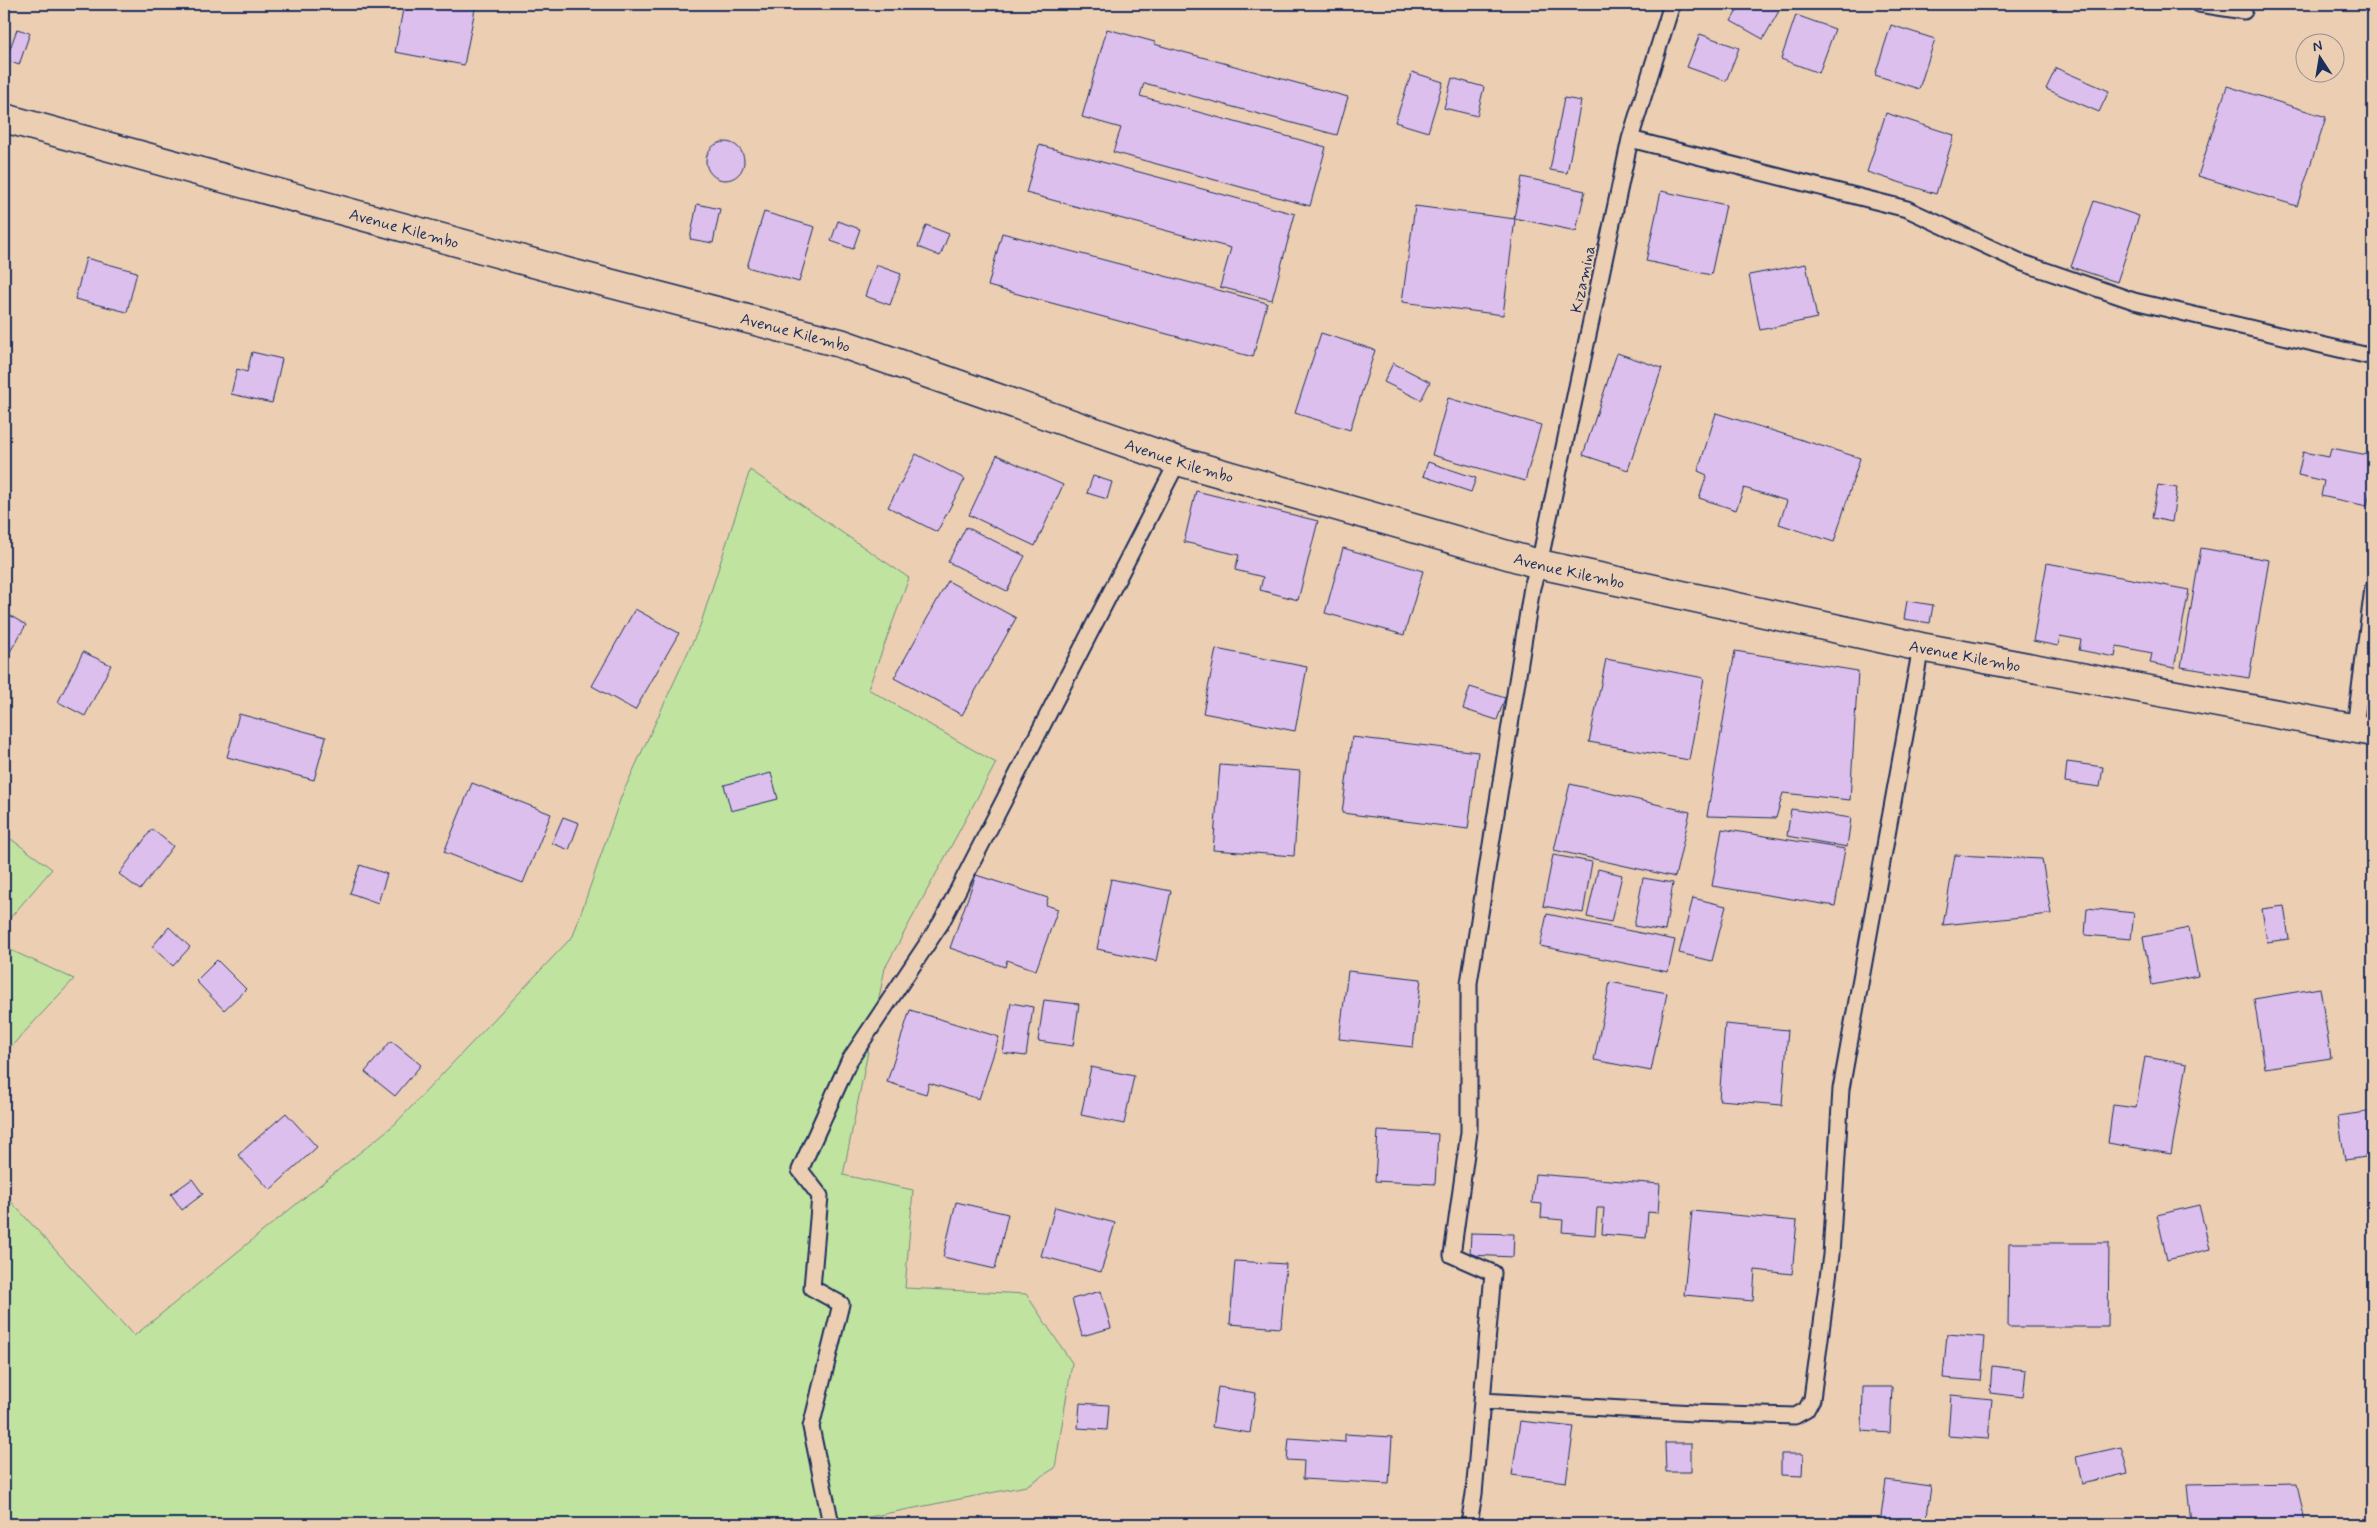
<svg xmlns="http://www.w3.org/2000/svg" width="2377" height="1528" font-family="Mynerve,sans-serif">
<style>
.green{fill:#c0e49f;stroke:#6e8a7e}
.building{fill:#dcbfed;stroke:#1b2f5e}
.lines{fill:none;stroke-linecap:round;stroke-linejoin:round}
.lane-casing{stroke:#1b2f5e;stroke-width:19}
.street-casing{stroke:#1b2f5e;stroke-width:31}
.lane{stroke:#ecceb2;stroke-width:15}
.street{stroke:#ecceb2;stroke-width:28}
.labels{text-anchor:middle;stroke-width:4;stroke-linejoin:round;paint-order:stroke}
.street-label{font-size:16px;fill:#1b2f5e;stroke:#ecceb2}
</style>
<rect width="100%" height="100%" fill="#ecceb2"/>
<filter id="ink" filterUnits="userSpaceOnUse"><feTurbulence type="fractalNoise" baseFrequency=".02" numOctaves="2"/><feDisplacementMap in="SourceGraphic" scale="10" xChannelSelector="R" yChannelSelector="G"/><feConvolveMatrix kernelMatrix="1 2 1 2 8 2 1 2 1" color-interpolation-filters="sRGB"/></filter>
<g filter="url(#ink)">
<!-- green -->
<path class="green" d="M 750,470 L 909,578 L 868,689 L 996,763 L 885,968 L 843,1175 L 913,1190 L 905,1288 L 1026,1294 L 1072,1363 L 1055,1468 L 1026,1486 L 833,1524 L 4,1524 L 4,1194 L 134,1336 L 395,1124 L 573,936 L 621,797 L 700,626 Z
M 4,834 L 52,869 L 4,925 Z
M 4,947 L 74,979 L 4,1054 Z"/>
<!-- building -->
<path class="building" d="M 404,4 L 476,4 L 464,65 L 395,52 Z
M 1741,4 L 1783,4 L 1763,39 L 1731,21 Z
M 1796,15 L 1835,29 L 1819,73 L 1781,59 Z
M 1891,25 L 1935,39 L 1919,89 L 1875,75 Z
M 17,29 L 30,33 L 19,65 L 6,60 Z
M 1107,29 L 1155,42 L 1154,44 L 1348,97 L 1337,135 L 1144,83 L 1140,96 L 1326,147 L 1310,206 L 1113,152 L 1121,128 L 1082,117 Z
M 1700,34 L 1739,48 L 1726,81 L 1687,67 Z
M 2056,68 L 2109,91 L 2099,112 L 2046,89 Z
M 1412,72 L 1443,82 L 1428,132 L 1395,122 Z
M 1452,78 L 1484,87 L 1477,116 L 1444,108 Z
M 2227,86 L 2326,117 L 2297,206 L 2198,176 Z
M 1564,98 L 1581,101 L 1567,173 L 1550,170 Z
M 1886,113 L 1954,135 L 1936,194 L 1867,172 Z
M706 161a19 19 0 1 1 38 0a19 19 0 1 1-38 0Z
M 1039,145 L 1295,214 L 1272,300 L 1220,287 L 1231,248 L 1026,193 Z
M 1522,177 L 1585,191 L 1576,231 L 1514,218 Z
M 1661,191 L 1726,205 L 1711,275 L 1646,261 Z
M 2094,201 L 2139,216 L 2117,282 L 2071,267 Z
M 697,204 L 720,209 L 713,243 L 690,239 Z
M 1415,206 L 1515,219 L 1503,315 L 1402,302 Z
M 764,212 L 815,227 L 799,282 L 747,267 Z
M 838,221 L 860,229 L 853,249 L 831,241 Z
M 926,225 L 949,234 L 940,256 L 918,247 Z
M 1002,233 L 1267,303 L 1253,357 L 988,286 Z
M 86,258 L 137,272 L 127,312 L 75,299 Z
M 1806,264 L 1817,318 L 1760,330 L 1749,275 Z
M 876,265 L 901,274 L 890,305 L 865,296 Z
M 1321,333 L 1375,350 L 1350,430 L 1295,413 Z
M 252,352 L 282,359 L 272,403 L 231,394 L 237,369 L 247,372 Z
M 1617,353 L 1662,368 L 1628,470 L 1583,455 Z
M 1393,363 L 1430,382 L 1421,400 L 1384,382 Z
M 1448,398 L 1541,425 L 1525,481 L 1432,455 Z
M 1716,413 L 1860,458 L 1834,542 L 1779,524 L 1787,501 L 1744,488 L 1736,510 L 1699,498 L 1707,475 L 1698,471 Z
M 2331,448 L 2373,456 L 2373,477 L 2367,506 L 2321,496 L 2324,481 L 2298,475 L 2303,452 L 2329,457 Z
M 916,454 L 965,479 L 937,532 L 888,507 Z
M 997,455 L 1063,485 L 1035,546 L 969,515 Z
M 1428,462 L 1476,478 L 1471,492 L 1423,476 Z
M 1093,476 L 1112,482 L 1107,499 L 1087,493 Z
M 2158,485 L 2177,488 L 2172,522 L 2152,518 Z
M 1196,491 L 1318,521 L 1298,600 L 1260,590 L 1263,577 L 1235,570 L 1239,555 L 1184,542 Z
M 966,527 L 1025,556 L 1007,591 L 948,562 Z
M 1343,548 L 1423,571 L 1404,635 L 1325,613 Z
M 2201,548 L 2269,560 L 2249,678 L 2181,667 Z
M 2047,563 L 2189,590 L 2174,668 L 2150,663 L 2152,653 L 2117,646 L 2115,657 L 2079,650 L 2081,640 L 2060,636 L 2058,646 L 2033,641 Z
M 948,581 L 1016,618 L 962,715 L 894,678 Z
M 1907,601 L 1933,605 L 1930,623 L 1904,619 Z
M 635,609 L 679,633 L 635,710 L 592,686 Z
M 4,612 L 26,625 L 5,660 L 4,659 Z
M 1216,649 L 1307,667 L 1295,731 L 1203,713 Z
M 1735,651 L 1858,671 L 1850,800 L 1783,793 L 1776,818 L 1707,816 Z
M 83,652 L 111,665 L 85,716 L 58,702 Z
M 1606,659 L 1704,678 L 1689,760 L 1589,742 Z
M 1470,687 L 1505,698 L 1497,720 L 1463,709 Z
M 239,714 L 326,737 L 314,780 L 227,757 Z
M 1352,737 L 1478,752 L 1468,829 L 1342,813 Z
M 2067,762 L 2103,767 L 2100,787 L 2065,782 Z
M 1220,765 L 1300,771 L 1294,856 L 1213,850 Z
M 771,773 L 778,799 L 731,811 L 724,785 Z
M 472,783 L 551,814 L 523,883 L 444,852 Z
M 1570,784 L 1690,812 L 1675,877 L 1554,850 Z
M 1791,809 L 1851,818 L 1847,847 L 1787,836 Z
M 563,817 L 579,823 L 569,850 L 552,843 Z
M 152,829 L 173,846 L 140,890 L 119,874 Z
M 1722,829 L 1845,849 L 1835,906 L 1712,886 Z
M 1553,855 L 1592,862 L 1583,913 L 1543,906 Z
M 1955,855 L 2042,859 L 2051,914 L 1943,925 Z
M 360,865 L 387,874 L 378,903 L 350,893 Z
M 1598,869 L 1622,875 L 1611,922 L 1587,917 Z
M 976,875 L 1048,898 L 1046,905 L 1058,909 L 1036,970 L 1007,960 L 1005,967 L 950,948 Z
M 1643,878 L 1673,883 L 1665,931 L 1634,926 Z
M 1111,879 L 1171,891 L 1156,961 L 1097,949 Z
M 1693,898 L 1726,906 L 1712,961 L 1679,953 Z
M 2284,906 L 2289,939 L 2267,942 L 2262,909 Z
M 2087,908 L 2134,913 L 2131,939 L 2085,935 Z
M 1547,914 L 1675,940 L 1668,972 L 1540,946 Z
M 169,927 L 190,947 L 173,966 L 152,947 Z
M 2189,928 L 2198,976 L 2152,985 L 2143,937 Z
M 217,960 L 246,989 L 224,1010 L 196,981 Z
M 1348,971 L 1421,979 L 1413,1047 L 1339,1039 Z
M 1610,982 L 1667,993 L 1651,1071 L 1594,1060 Z
M 2320,988 L 2331,1058 L 2265,1068 L 2254,999 Z
M 1044,1000 L 1079,1004 L 1073,1046 L 1038,1041 Z
M 1011,1003 L 1033,1007 L 1026,1056 L 1003,1053 Z
M 910,1010 L 999,1037 L 979,1099 L 929,1083 L 926,1094 L 887,1082 Z
M 1725,1024 L 1788,1030 L 1782,1105 L 1719,1100 Z
M 391,1041 L 421,1065 L 395,1096 L 365,1072 Z
M 2145,1057 L 2187,1064 L 2171,1154 L 2108,1143 L 2113,1105 L 2136,1108 Z
M 1091,1067 L 1134,1076 L 1124,1124 L 1081,1115 Z
M 2373,1111 L 2373,1156 L 2345,1160 L 2338,1116 Z
M 286,1113 L 317,1147 L 270,1190 L 238,1155 Z
M 1378,1131 L 1438,1134 L 1435,1184 L 1375,1181 Z
M 1535,1174 L 1660,1184 L 1658,1213 L 1648,1212 L 1646,1238 L 1602,1234 L 1604,1208 L 1597,1208 L 1595,1235 L 1562,1232 L 1563,1220 L 1541,1218 L 1542,1204 L 1532,1203 Z
M 192,1179 L 203,1194 L 182,1210 L 171,1194 Z
M 956,1202 L 1008,1214 L 995,1269 L 943,1257 Z
M 2199,1205 L 2210,1249 L 2167,1260 L 2157,1215 Z
M 1055,1207 L 1115,1223 L 1101,1272 L 1041,1256 Z
M 1692,1211 L 1797,1221 L 1792,1274 L 1755,1270 L 1753,1301 L 1684,1295 Z
M 1471,1233 L 1514,1234 L 1513,1257 L 1470,1255 Z
M 2009,1243 L 2109,1243 L 2108,1327 L 2008,1327 Z
M 1235,1261 L 1286,1264 L 1281,1328 L 1230,1324 Z
M 1101,1291 L 1111,1328 L 1082,1336 L 1072,1299 Z
M 1947,1334 L 1985,1337 L 1981,1381 L 1943,1378 Z
M 1992,1366 L 2026,1370 L 2023,1397 L 1990,1393 Z
M 1218,1387 L 1256,1393 L 1250,1433 L 1212,1427 Z
M 1863,1387 L 1892,1387 L 1890,1433 L 1862,1431 Z
M 1951,1395 L 1992,1399 L 1988,1439 L 1948,1436 Z
M 1080,1403 L 1109,1405 L 1107,1430 L 1078,1428 Z
M 1520,1421 L 1574,1427 L 1566,1482 L 1512,1475 Z
M 1345,1434 L 1392,1437 L 1389,1484 L 1303,1479 L 1304,1461 L 1287,1460 L 1289,1438 L 1345,1442 Z
M 1665,1443 L 1691,1443 L 1691,1472 L 1666,1472 Z
M 2121,1447 L 2128,1473 L 2082,1484 L 2076,1457 Z
M 1781,1454 L 1803,1454 L 1802,1476 L 1781,1475 Z
M 1886,1480 L 1931,1486 L 1926,1524 L 1880,1524 Z
M 2297,1483 L 2305,1524 L 2191,1524 L 2187,1485 Z"/>
<g class="lines">
<!-- lane casing -->
<g class="lane-casing">
<path id="lane" d="M 2199,4 L 2244,11
M 1630,139 L 1907,209 L 2023,263 L 2134,301 L 2373,357
M 2355,727 L 2373,588
M 1482,1401 L 1694,1413 L 1795,1416 L 1806,1410 L 1812,1399 L 1831,1255 L 1841,1089 L 1921,647
M 831,1524 L 811,1427 L 841,1304 L 812,1288 L 820,1196 L 800,1170 L 849,1061 L 941,923 L 1178,461
M 1469,1524 L 1474,1494 L 1493,1273 L 1452,1255 L 1469,1132 L 1469,983 L 1532,587 L 1539,564 L 1630,139 L 1672,4"/>
</g>
<!-- street casing -->
<g class="street-casing">
<g id="street">
<path id="s1" d="M 4,118 L 570,273 L 840,343 L 1178,461 L 1539,564 L 1921,647 L 2373,732"/>
</g>
</g>
<!-- lane -->
<use href="#lane" class="lane"/>
<!-- street -->
<use href="#street" class="street"/>
</g>
</g>
<g class="labels">
<!-- street labels -->
<g class="street-label">
<text dy="6" stroke="none"><textPath href="#s1" startOffset="415">Avenue Kilembo</textPath></text>
<text transform="translate(1582 279) rotate(-78)" y="6">Kizamina</text>
<text dy="6" stroke="none"><textPath href="#s1" startOffset="820">Avenue Kilembo</textPath></text>
<text dy="6" stroke="none"><textPath href="#s1" startOffset="1225">Avenue Kilembo</textPath></text>
<text dy="6" stroke="none"><textPath href="#s1" startOffset="1630">Avenue Kilembo</textPath></text>
<text dy="6" stroke="none"><textPath href="#s1" startOffset="2035">Avenue Kilembo</textPath></text>
</g>
</g>
<!-- margin -->
<rect width="2377" height="1528" fill="none" stroke="#ecceb2" stroke-width="20"/>
<rect x="10" y="10" width="2357" height="1508" fill="none" stroke="#1b2f5e" stroke-width="2" filter="url(#ink)"/>
<!-- north arrow -->
<g transform="translate(2320 58) rotate(348)"><circle r="24" fill="#ecceb2" stroke="#988e90"/>
<path d="M0-4L9 19L0 12L-9 19Z" fill="#1b2f5e"/>
<text y="-8" font-size="14" font-weight="bold" text-anchor="middle" fill="#1b2f5e">N</text>
</g>
</svg>
